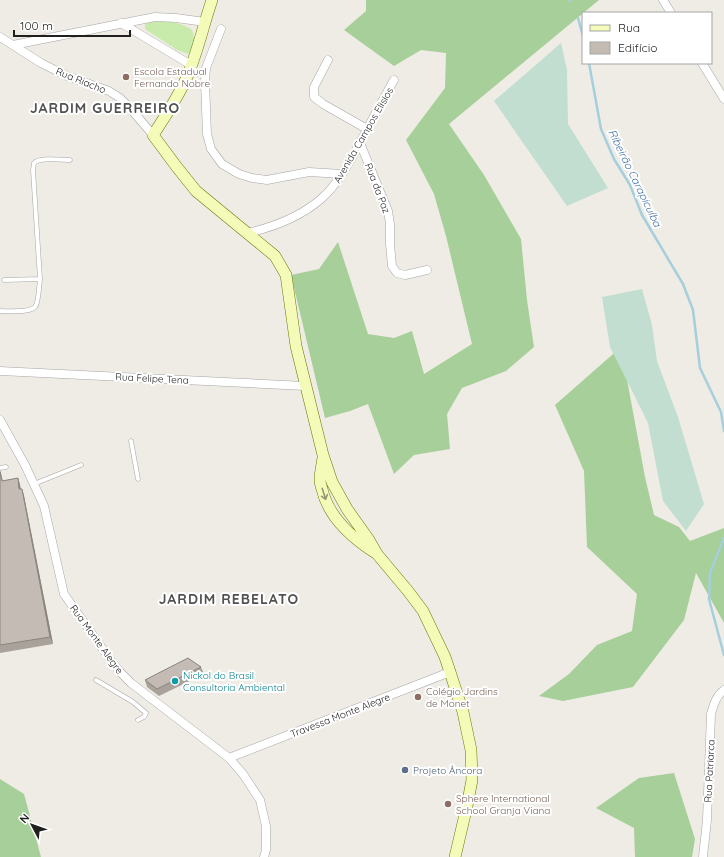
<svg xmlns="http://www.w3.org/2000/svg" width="724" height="857" font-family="Quicksand,sans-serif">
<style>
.grass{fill:#c8eaaa}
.forest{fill:#a7cf99}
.wetland{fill:#c1ded1}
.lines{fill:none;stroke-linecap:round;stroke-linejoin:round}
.stream{stroke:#a5cfdd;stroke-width:2.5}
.lane-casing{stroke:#a6a6a6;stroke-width:5}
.street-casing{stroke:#a6a6a6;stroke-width:9}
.secondary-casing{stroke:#677704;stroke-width:12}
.lane{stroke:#fff;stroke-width:4}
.street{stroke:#fff;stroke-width:8}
.secondary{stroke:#f4fab8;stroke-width:11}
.wall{fill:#a9a29b}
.shaded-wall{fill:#89847e}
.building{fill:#c4bcb4;stroke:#89847e}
.oneway{stroke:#949773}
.education-dot{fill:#8d6e63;stroke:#fff;stroke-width:1.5}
.culture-dot{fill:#0f9aa8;stroke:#fff;stroke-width:1.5}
.service-dot{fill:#5c6f8a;stroke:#fff;stroke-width:1.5}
.labels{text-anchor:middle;stroke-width:4;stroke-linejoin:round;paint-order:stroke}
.education-label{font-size:10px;fill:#785e54;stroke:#fff;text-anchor:start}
.street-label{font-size:10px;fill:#1f1f1f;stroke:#fff}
.culture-label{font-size:10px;fill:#0d838f;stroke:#fff;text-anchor:start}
.service-label{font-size:10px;fill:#4e5e75;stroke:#fff;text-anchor:start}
.water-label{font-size:11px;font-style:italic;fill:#4a79af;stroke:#fff}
.district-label{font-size:14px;font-weight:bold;letter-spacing:1px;fill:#525252;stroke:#fff}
</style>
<rect width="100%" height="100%" fill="#efece5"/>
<!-- grass -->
<path class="grass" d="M 158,21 C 170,21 182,23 192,30 C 195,39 196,48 188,54 L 177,50 L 145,29 L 145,25 L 147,22 Z"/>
<!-- forest -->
<path class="forest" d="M 366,0 L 599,0 L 449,124 L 484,175 L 521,239 L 527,300 L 534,347 L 506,371 L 462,388 L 447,414 L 450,449 L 414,455 L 394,474 L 368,404 L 350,411 L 325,418 L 291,275 L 319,269 L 338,242 L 368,334 L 394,338 L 412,331 L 424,374 L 472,344 L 446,236 L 434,194 L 406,140 L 445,88 L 446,53 L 421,50 L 394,66 L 344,30 L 366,11 Z
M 621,347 L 645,477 L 654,515 L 679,527 L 690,541 L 724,528 L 724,623 L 696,573 L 684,620 L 633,687 L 563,701 L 539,696 L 569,674 L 597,645 L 632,631 L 637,594 L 587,547 L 584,471 L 555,405 Z
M 674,773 L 695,839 L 692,857 L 635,857 L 634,828 L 596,808 L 639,778 Z
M 0,779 L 24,794 L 41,857 L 0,857 Z"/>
<!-- wetland -->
<path class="wetland" d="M 561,43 L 567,70 L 568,124 L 608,188 L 567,206 L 494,101 Z
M 642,289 L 652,325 L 657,361 L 678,417 L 704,504 L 686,531 L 663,501 L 648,423 L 610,347 L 602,297 Z"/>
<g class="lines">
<!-- stream -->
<path class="stream" d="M 570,0 L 570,1
M 578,18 L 583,36
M 589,63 L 601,129 L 614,159 L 630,185 L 642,215 L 683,284 L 693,310 L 700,368 L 721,412 L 724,431
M 724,538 L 710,573 L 709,599 L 724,655"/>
<!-- lane casing -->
<g class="lane-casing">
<path id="lane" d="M 40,279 L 33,170 C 33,169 34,164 34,163 C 39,157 63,160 70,160
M 0,311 C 8,311 29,313 35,307 C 39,302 39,286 40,279 L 4,280
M 131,441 L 138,479
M 0,468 L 6,467
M 34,484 L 81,465
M 96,680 L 133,702 L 146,713 L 144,717 L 138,720"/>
</g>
<!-- street casing -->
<g class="street-casing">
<path id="street" d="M 663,0 L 671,13
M 121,23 L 191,65
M 221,29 L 206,68 L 205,82 L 207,134 L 211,149 L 222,164 L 239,174 L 252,178 L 267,180 L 309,172 L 342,174
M 0,37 L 41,63 L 67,76 L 109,91 L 120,98 L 130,108 L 153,135
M 13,45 L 155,17 L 176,18 L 205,22
M 328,60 L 314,87 L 314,97 L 323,104 L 367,129
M 702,63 L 724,99
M 360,143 L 388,211 L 390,224 L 390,244 L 392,266 L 397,273 L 405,275 L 427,270
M 247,233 C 274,227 300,217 321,199 C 341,182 355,151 368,128 C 376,112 385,96 394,80
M 0,371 L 305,386
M 0,420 L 25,465 L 44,506 L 64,594 L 109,658 L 120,672 L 131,683 L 229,758 L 243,774 L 260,800 L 266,826 L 266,850 L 264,857
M 229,758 L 450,672
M 703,857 L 707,820 L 711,714 C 714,704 716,696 724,690"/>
</g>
<!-- secondary casing -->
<g class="secondary-casing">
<path id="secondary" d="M 212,0 C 203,26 197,55 186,79 C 177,99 165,117 153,135 L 176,166 L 196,191 L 275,256 L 286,275 L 296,346 L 323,455 L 332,482 L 347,509 L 369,540 L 377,554 L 408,591 L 423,611 L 445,657 L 450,672 L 463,712 L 471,750 L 472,780 L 467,806 L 455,857
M 323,458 C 322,465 320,473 320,480 C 320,482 321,486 322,489 C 328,516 351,537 374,552"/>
</g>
<!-- lane -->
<use href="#lane" class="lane"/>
<!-- street -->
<use href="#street" class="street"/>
<!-- secondary -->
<use href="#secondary" class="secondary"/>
</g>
<!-- wall -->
<path class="wall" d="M 0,469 L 3,481 L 18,478 L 20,485 L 21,489 L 22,489 L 24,496 L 53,644 L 0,653 Z
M 201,667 L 204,674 L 159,696 L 147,687 L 145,680 Z"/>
<!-- shaded-wall -->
<path class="shaded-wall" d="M 18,478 L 20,485 L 21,496 L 19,489 Z
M 22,489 L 24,496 L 53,644 L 50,637 Z"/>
<!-- building -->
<path class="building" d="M 0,472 L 2,481 L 18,478 L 19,489 L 22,489 L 50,637 L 0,645 Z
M 188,658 L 201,667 L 157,689 L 145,680 Z"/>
<!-- one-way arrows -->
<defs><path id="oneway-shaft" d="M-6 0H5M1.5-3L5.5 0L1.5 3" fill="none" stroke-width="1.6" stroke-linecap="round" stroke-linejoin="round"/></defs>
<use class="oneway" href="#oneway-shaft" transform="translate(324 494) rotate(72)"/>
<!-- markers -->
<g class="education-dot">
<circle cx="126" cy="77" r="4"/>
<circle cx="418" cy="697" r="4"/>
<circle cx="448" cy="804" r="4"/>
</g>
<circle class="culture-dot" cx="175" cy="681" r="4"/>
<circle class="service-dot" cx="405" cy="770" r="4"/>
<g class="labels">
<!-- education labels -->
<g class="education-label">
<text x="134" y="75">Escola Estadual<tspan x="134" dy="12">Fernando Nobre</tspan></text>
<text x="426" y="695">Colégio Jardins<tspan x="426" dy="12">de Monet</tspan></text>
<text x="456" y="802">Sphere International<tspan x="456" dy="12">School Granja Viana</tspan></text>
</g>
<!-- street labels -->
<g class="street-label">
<text transform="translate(81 80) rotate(22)" y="4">Rua Riacho</text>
<text transform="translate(363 135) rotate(-60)" y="4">Avenida Campos Elisios</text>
<text transform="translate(378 188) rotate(69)" y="4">Rua da Paz</text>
<text transform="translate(152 378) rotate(3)" y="4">Rua Felipe Tena</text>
<text transform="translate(97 639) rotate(54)" y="4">Rua Monte Alegre</text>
<text transform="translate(340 715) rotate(-21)" y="4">Travessa Monte Alegre</text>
<text transform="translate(709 771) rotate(-87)" y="4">Rua Patriarca</text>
</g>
<!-- culture labels -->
<g class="culture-label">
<text x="183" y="679">Nickol do Brasil<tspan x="183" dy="12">Consultoria Ambiental</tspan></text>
</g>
<!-- service labels -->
<g class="service-label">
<text x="413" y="774">Projeto Âncora</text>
</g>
<!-- water labels -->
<g class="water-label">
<text transform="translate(635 178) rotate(64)" y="4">Ribeirão Carapicuíba</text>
</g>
<!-- district labels -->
<g class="district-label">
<text x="105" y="113">JARDIM GUERREIRO</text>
<text x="229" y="604">JARDIM REBELATO</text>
</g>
</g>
<!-- legend -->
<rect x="582" y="12" width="130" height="52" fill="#ffffff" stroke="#a5a5a5"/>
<rect x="590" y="25" width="20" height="6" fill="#f4fab8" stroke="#a5a5a5"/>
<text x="618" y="32" font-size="12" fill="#1f1f1f">Rua</text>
<rect x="590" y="42" width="20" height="12" fill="#c4bcb4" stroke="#a5a5a5"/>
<text x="618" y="52" font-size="12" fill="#1f1f1f">Edifício</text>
<!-- north arrow -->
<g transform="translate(32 825) rotate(311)" stroke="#ffffff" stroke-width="3" paint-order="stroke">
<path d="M0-3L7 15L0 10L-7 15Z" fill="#1f1f1f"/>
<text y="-6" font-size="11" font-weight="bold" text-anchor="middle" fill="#1f1f1f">N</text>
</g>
<!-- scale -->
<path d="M14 30v6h116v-6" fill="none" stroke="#1f1f1f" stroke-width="2"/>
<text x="20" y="30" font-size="12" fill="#1f1f1f" stroke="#ffffff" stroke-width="3" paint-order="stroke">100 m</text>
</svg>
